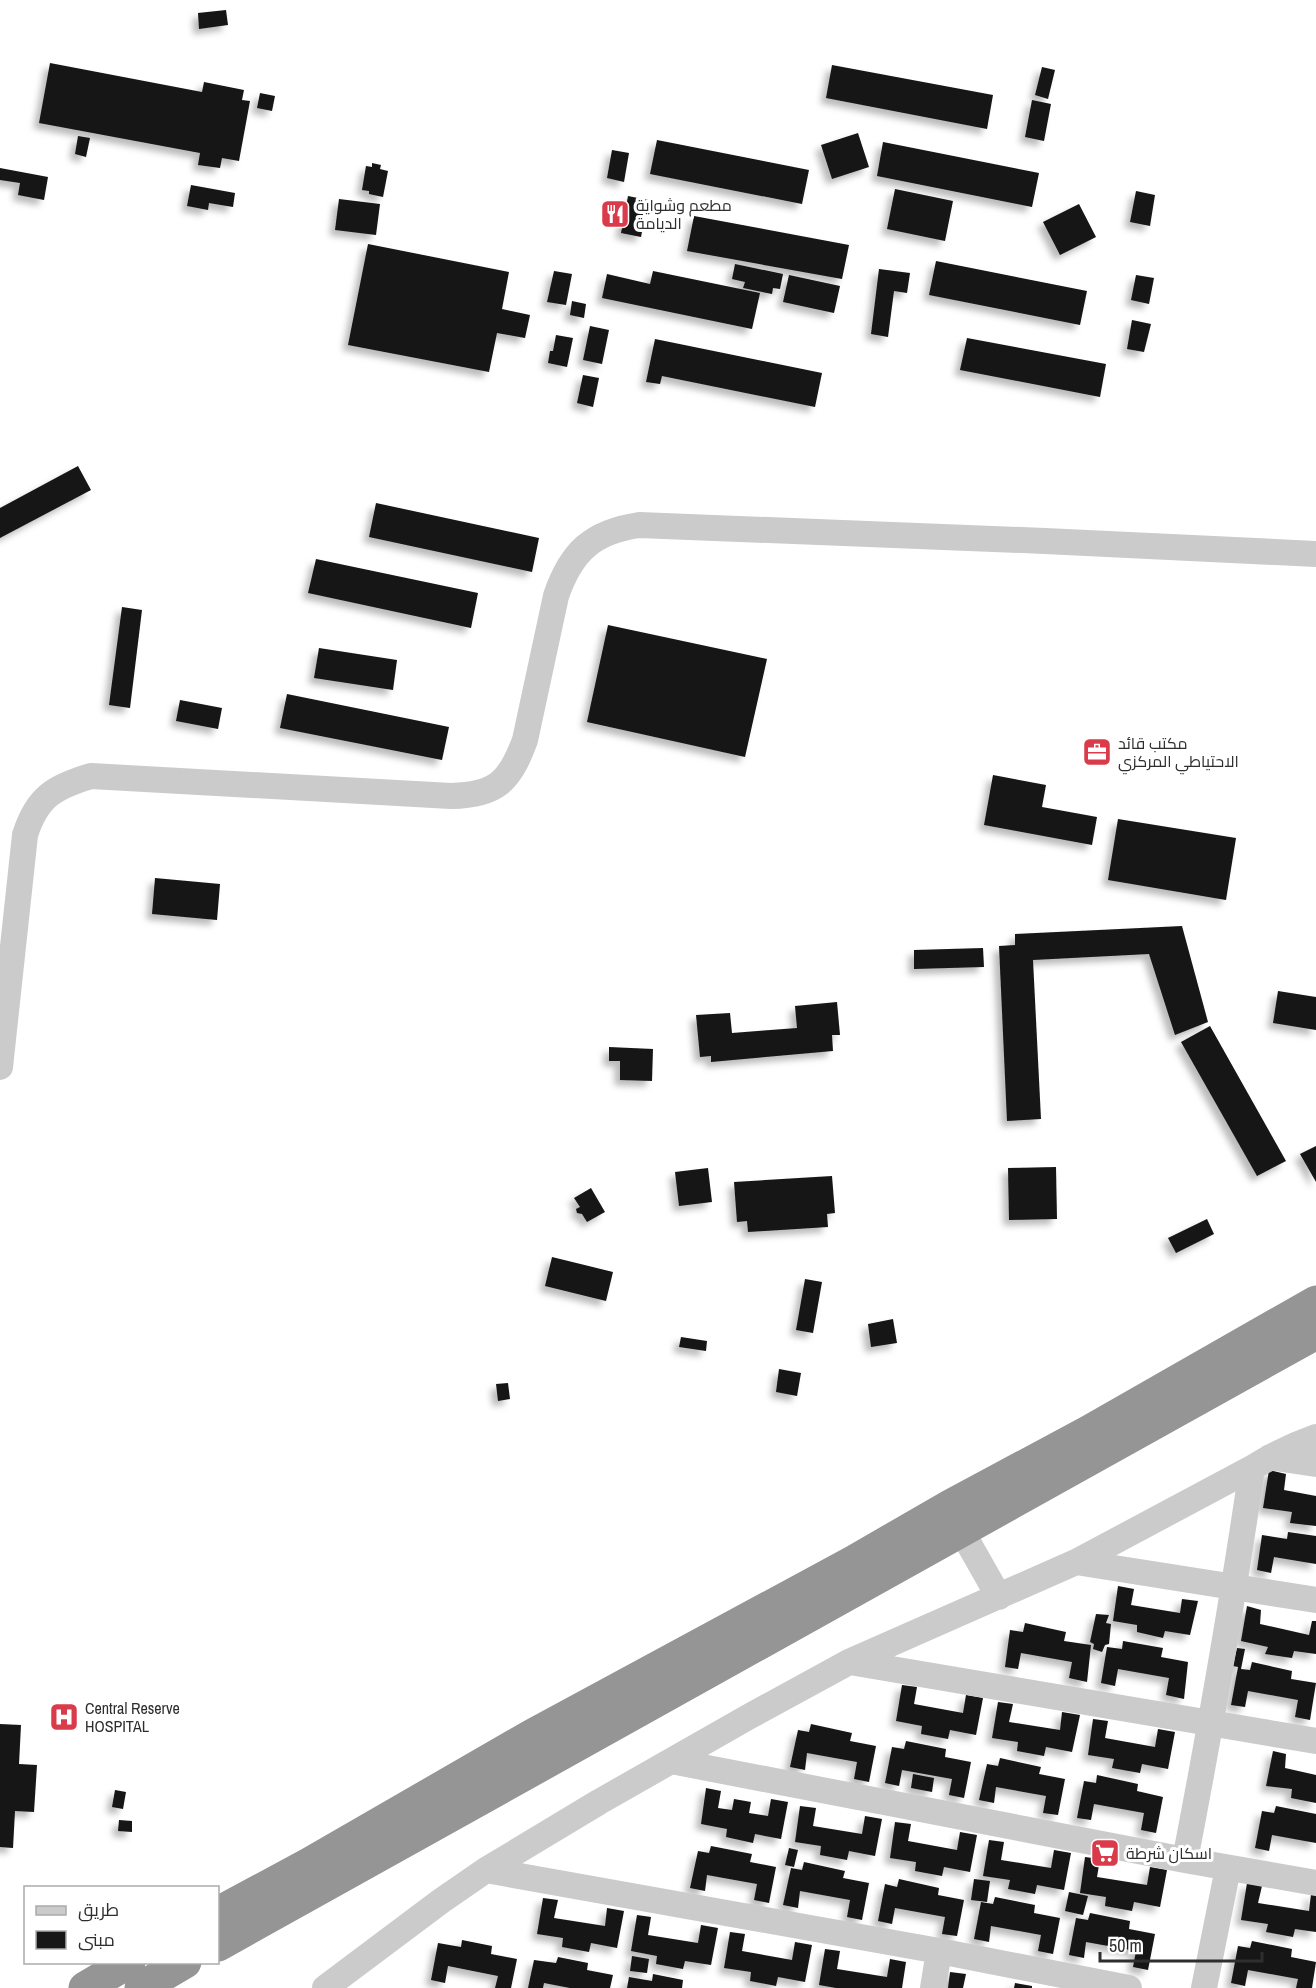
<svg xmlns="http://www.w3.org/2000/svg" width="1316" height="1988" font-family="'Archivo Narrow',Cairo,sans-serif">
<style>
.building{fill:#151515;filter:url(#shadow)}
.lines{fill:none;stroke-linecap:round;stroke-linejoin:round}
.minor{stroke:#cbcbcb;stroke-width:26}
.highway{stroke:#959595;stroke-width:33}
.labels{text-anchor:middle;stroke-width:6;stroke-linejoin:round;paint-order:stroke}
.poi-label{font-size:16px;fill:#2e2e2e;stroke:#fff;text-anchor:start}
</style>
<defs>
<filter id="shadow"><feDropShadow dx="-5.5" dy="5.5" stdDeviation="3" flood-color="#0004"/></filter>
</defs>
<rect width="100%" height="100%" fill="#fff"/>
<!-- building -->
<path class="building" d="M 226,10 L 228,25 L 199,29 L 198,13 Z
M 50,63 L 202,92 L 204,82 L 244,90 L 242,100 L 250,101 L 239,161 L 222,158 L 220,168 L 198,165 L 200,153 L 39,123 Z
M 832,65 L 993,95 L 987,129 L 826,98 Z
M 1042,67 L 1055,70 L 1048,99 L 1035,95 Z
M 260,93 L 275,96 L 272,111 L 257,108 Z
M 1032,100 L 1051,104 L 1044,141 L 1025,137 Z
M 858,133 L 869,167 L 832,179 L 821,145 Z
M 78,136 L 90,138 L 86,157 L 75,154 Z
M 657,140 L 809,170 L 802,204 L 650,174 Z
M 883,142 L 1039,173 L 1032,207 L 877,176 Z
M 612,150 L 629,153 L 624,182 L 607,178 Z
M 372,163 L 381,165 L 380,169 L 388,171 L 383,197 L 369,194 L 369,191 L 362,190 L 366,166 L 372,167 Z
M 0,168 L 48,177 L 44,200 L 18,195 L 20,183 L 0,180 Z
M 191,185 L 235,193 L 233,207 L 209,203 L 208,210 L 187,206 Z
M 895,189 L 953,201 L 945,241 L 887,229 Z
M 1136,191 L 1155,195 L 1150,226 L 1130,222 Z
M 628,196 L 648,200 L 641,237 L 621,233 Z
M 339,199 L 380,204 L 376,235 L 335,230 Z
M 1079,204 L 1096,237 L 1060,255 L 1043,222 Z
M 694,216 L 849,245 L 842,279 L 687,251 Z
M 368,244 L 509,272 L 502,309 L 530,315 L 525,338 L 497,333 L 489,372 L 348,345 Z
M 936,261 L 1087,291 L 1080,325 L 929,295 Z
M 735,264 L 783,274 L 780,289 L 773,288 L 772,294 L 743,288 L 745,282 L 732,279 Z
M 879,269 L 910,273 L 907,293 L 894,291 L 888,337 L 871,334 Z
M 554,271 L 572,274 L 566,305 L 547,302 Z
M 653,271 L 760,293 L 752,329 L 602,298 L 607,274 L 650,284 Z
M 789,275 L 840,286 L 834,313 L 783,302 Z
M 1136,275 L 1154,278 L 1149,304 L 1131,300 Z
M 572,301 L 586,304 L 584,318 L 570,315 Z
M 1132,320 L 1151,324 L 1144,352 L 1127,349 Z
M 590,326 L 609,330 L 602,364 L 583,360 Z
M 556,335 L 573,338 L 567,367 L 548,363 L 550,351 L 553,351 Z
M 967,338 L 1106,364 L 1100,397 L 960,370 Z
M 655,339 L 822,373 L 815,407 L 662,376 L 660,384 L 646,382 Z
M 583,375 L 599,378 L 593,407 L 577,403 Z
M 78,466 L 91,490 L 0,538 L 0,508 Z
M 376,503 L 539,538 L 532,572 L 369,537 Z
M 316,559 L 478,593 L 471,628 L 308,593 Z
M 122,607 L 142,610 L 130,708 L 109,705 Z
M 608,625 L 767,659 L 745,757 L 587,722 Z
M 319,648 L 397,660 L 393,690 L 314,678 Z
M 287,694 L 449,727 L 442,760 L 280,728 Z
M 180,700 L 222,708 L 218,729 L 176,721 Z
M 993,775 L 1046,785 L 1042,807 L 1097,817 L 1092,845 L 984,825 Z
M 1118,819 L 1236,838 L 1226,900 L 1108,880 Z
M 155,878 L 220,884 L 217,920 L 152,914 Z
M 1182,926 L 1208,1022 L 1175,1035 L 1149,954 L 1033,960 L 1041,1119 L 1007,1121 L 999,946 L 1015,945 L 1015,934 Z
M 983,948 L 984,967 L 914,969 L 914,950 Z
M 1278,991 L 1316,997 L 1316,1030 L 1273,1023 Z
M 837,1002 L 840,1035 L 832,1035 L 833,1051 L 711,1062 L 711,1056 L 700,1057 L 696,1015 L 730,1013 L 732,1033 L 797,1028 L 795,1006 Z
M 1210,1026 L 1286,1161 L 1257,1176 L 1181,1042 Z
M 609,1047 L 653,1049 L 652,1081 L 620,1080 L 620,1061 L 609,1061 Z
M 1316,1146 L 1316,1182 L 1300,1154 Z
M 1056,1167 L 1057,1219 L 1009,1220 L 1008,1168 Z
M 708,1168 L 712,1202 L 679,1206 L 675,1172 Z
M 832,1176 L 835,1213 L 827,1214 L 828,1227 L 748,1232 L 747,1221 L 737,1222 L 734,1182 Z
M 591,1188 L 605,1212 L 587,1222 L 582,1214 L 577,1213 L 576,1209 L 580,1207 L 574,1198 Z
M 1207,1219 L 1214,1234 L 1176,1253 L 1168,1238 Z
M 552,1257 L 613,1272 L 606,1301 L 545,1286 Z
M 805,1279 L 822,1282 L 813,1333 L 796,1330 Z
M 893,1319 L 897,1343 L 871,1347 L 868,1324 Z
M 681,1337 L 707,1341 L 706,1351 L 679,1347 Z
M 779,1369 L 801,1373 L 797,1396 L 776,1392 Z
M 508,1383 L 510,1399 L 498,1401 L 496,1384 Z
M 1269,1470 L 1286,1474 L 1284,1490 L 1316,1496 L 1316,1526 L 1290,1523 L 1292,1512 L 1263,1508 Z
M 1288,1532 L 1316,1536 L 1316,1564 L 1274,1557 L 1271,1573 L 1257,1570 L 1262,1535 L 1287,1539 Z
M 1118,1586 L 1134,1589 L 1131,1605 L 1180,1613 L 1182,1599 L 1198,1601 L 1190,1635 L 1165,1631 L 1163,1638 L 1137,1632 L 1137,1625 L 1113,1621 Z
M 1247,1606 L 1261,1610 L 1260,1624 L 1309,1635 L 1312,1621 L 1316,1621 L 1316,1654 L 1294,1651 L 1292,1658 L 1265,1654 L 1268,1647 L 1241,1641 Z
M 1096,1614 L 1109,1615 L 1106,1623 L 1111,1624 L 1109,1644 L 1105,1645 L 1102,1652 L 1093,1649 L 1094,1644 L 1090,1642 Z
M 1025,1623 L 1066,1632 L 1064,1641 L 1091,1645 L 1087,1682 L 1069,1678 L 1072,1662 L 1021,1653 L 1018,1669 L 1005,1667 L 1010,1630 L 1023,1632 Z
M 1123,1641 L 1163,1648 L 1161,1657 L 1188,1662 L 1184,1699 L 1166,1695 L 1169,1678 L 1118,1669 L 1115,1686 L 1101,1683 L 1107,1647 L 1122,1649 Z
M 1237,1648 L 1245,1649 L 1241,1669 L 1250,1670 L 1252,1662 L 1292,1671 L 1291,1679 L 1316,1683 L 1310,1720 L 1295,1717 L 1298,1700 L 1248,1691 L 1245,1707 L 1231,1705 L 1238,1667 L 1233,1666 Z
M 902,1685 L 917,1687 L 914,1704 L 963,1713 L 966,1695 L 983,1698 L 976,1735 L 950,1730 L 948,1739 L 921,1734 L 922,1726 L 896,1721 Z
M 998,1702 L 1013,1704 L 1009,1722 L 1060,1730 L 1062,1712 L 1080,1715 L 1072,1752 L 1046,1747 L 1044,1756 L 1017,1751 L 1018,1742 L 992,1738 Z
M 1093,1719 L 1108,1721 L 1105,1738 L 1155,1747 L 1158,1729 L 1175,1732 L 1168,1769 L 1142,1764 L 1140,1773 L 1112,1768 L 1114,1759 L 1088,1755 Z
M 0,1724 L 21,1725 L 19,1764 L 37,1765 L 34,1812 L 15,1811 L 13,1848 L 0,1847 Z
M 811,1724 L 852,1733 L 850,1741 L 876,1746 L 869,1782 L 854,1779 L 857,1762 L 807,1753 L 805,1770 L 790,1767 L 798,1730 L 809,1732 Z
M 906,1741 L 946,1749 L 945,1757 L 971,1762 L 964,1798 L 949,1795 L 952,1779 L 902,1770 L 899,1786 L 885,1783 L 892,1747 L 904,1749 Z
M 1273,1751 L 1286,1754 L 1285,1768 L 1316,1775 L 1316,1803 L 1291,1798 L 1292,1789 L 1266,1786 Z
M 1000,1758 L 1041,1767 L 1039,1774 L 1065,1779 L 1058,1815 L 1043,1813 L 1046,1796 L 996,1787 L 994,1803 L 979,1800 L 987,1764 L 998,1766 Z
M 913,1774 L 934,1778 L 932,1792 L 911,1788 Z
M 1097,1775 L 1138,1784 L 1137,1791 L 1163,1797 L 1156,1833 L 1141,1830 L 1144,1813 L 1094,1804 L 1091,1820 L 1077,1818 L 1084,1781 L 1096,1783 Z
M 706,1788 L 721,1791 L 718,1808 L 732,1810 L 734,1799 L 751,1802 L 749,1813 L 768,1816 L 771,1799 L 788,1802 L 781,1839 L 755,1834 L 753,1843 L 726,1837 L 727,1829 L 701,1824 Z
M 115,1790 L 126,1792 L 123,1809 L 112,1807 Z
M 800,1806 L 816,1808 L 813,1826 L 862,1834 L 865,1816 L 882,1819 L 875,1856 L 849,1851 L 847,1860 L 820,1855 L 821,1846 L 795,1842 Z
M 1276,1806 L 1316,1814 L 1316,1843 L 1272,1835 L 1269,1851 L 1255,1848 L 1262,1811 L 1274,1813 Z
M 119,1820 L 132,1821 L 132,1832 L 118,1831 Z
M 895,1822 L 911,1824 L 908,1841 L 957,1850 L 960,1832 L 977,1835 L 970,1872 L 944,1867 L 942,1876 L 915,1871 L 916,1862 L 890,1858 Z
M 989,1840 L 1004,1842 L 1001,1860 L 1051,1868 L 1054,1850 L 1071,1853 L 1064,1890 L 1037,1885 L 1035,1894 L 1008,1889 L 1010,1880 L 983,1876 Z
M 711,1846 L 752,1854 L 750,1862 L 776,1867 L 769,1903 L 754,1900 L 757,1884 L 707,1875 L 705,1891 L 690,1888 L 698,1851 L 709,1853 Z
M 789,1848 L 798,1850 L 794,1867 L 785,1865 Z
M 1085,1857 L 1100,1859 L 1097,1877 L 1147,1885 L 1150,1867 L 1167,1870 L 1160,1907 L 1134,1902 L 1132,1911 L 1105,1906 L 1106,1897 L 1080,1893 Z
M 804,1862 L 845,1871 L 843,1878 L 869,1883 L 862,1920 L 847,1917 L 850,1900 L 800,1891 L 798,1908 L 783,1905 L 791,1868 L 802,1870 Z
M 899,1879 L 939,1888 L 938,1895 L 964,1900 L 957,1936 L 942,1934 L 945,1917 L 895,1908 L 892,1924 L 878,1921 L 885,1884 L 897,1887 Z
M 974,1879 L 990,1881 L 987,1902 L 971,1900 Z
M 1247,1883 L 1262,1886 L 1258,1903 L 1309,1911 L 1311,1894 L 1316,1895 L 1316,1932 L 1295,1929 L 1293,1937 L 1266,1932 L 1268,1924 L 1241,1920 Z
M 1069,1892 L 1088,1896 L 1083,1915 L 1065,1911 Z
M 995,1897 L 1035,1905 L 1034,1913 L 1060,1918 L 1053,1954 L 1038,1951 L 1041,1935 L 991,1926 L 989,1942 L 974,1939 L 981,1902 L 993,1904 Z
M 543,1898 L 558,1900 L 554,1918 L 605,1926 L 607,1908 L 624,1911 L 617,1948 L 591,1943 L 589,1952 L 562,1947 L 563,1938 L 537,1934 Z
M 1090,1913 L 1130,1921 L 1129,1929 L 1155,1934 L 1148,1970 L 1133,1967 L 1136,1951 L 1086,1942 L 1084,1958 L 1069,1955 L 1076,1918 L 1088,1920 Z
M 637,1915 L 651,1917 L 648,1935 L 698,1943 L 701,1925 L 718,1928 L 711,1965 L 685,1961 L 683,1969 L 656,1964 L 657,1956 L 631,1951 Z
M 730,1932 L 745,1934 L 742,1951 L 792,1960 L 795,1942 L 812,1945 L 805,1982 L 778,1977 L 776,1986 L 750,1981 L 751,1972 L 724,1968 Z
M 462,1940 L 492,1946 L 491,1954 L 517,1959 L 511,1988 L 495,1988 L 498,1976 L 448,1966 L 445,1983 L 431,1980 L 438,1943 L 461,1947 Z
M 1252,1941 L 1292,1949 L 1291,1957 L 1316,1962 L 1312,1988 L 1296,1988 L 1298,1979 L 1248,1970 L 1245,1986 L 1231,1983 L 1238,1946 L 1250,1948 Z
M 825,1949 L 840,1951 L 837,1969 L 887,1977 L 890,1959 L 906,1962 L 902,1988 L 836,1988 L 819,1985 Z
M 632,1956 L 649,1959 L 647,1973 L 630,1971 Z
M 558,1957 L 588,1963 L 587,1970 L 613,1975 L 610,1988 L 570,1988 L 544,1983 L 543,1988 L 528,1988 L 534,1960 L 556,1963 Z
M 950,1972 L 966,1974 L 963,1988 L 948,1988 Z
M 653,1974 L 683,1980 L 682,1988 L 627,1988 L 629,1977 L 652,1981 Z
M 1015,1983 L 1032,1986 L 1032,1988 L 1014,1988 Z"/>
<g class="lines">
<!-- minor -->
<path class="minor" d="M 0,1067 L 25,835 C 37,797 54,787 91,776 L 451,796 C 497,795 510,781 525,740 L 556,596 C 571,552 592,532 639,525 L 1045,541 L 1316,554
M 1270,1457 L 1316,1464
M 961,1530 L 999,1597
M 1076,1562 L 1316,1600
M 850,1662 L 1316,1741
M 671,1761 L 1185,1860 L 1316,1883
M 1185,1860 C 1210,1730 1233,1599 1252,1468
M 486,1870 L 939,1951 L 1129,1988
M 325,1988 L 441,1901 L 486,1870 L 599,1802 L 750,1716 L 849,1662 L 1076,1562 L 1252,1468 C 1273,1455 1293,1445 1316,1437
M 933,1988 L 939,1951
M 1204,1988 L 1228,1868"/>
<!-- highway -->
<path class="highway" d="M 218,1913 L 309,1864 L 531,1736 L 853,1562 L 950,1506 L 1088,1432 L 1316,1302
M 218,1945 L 1316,1333
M 85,1988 L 129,1962
M 141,1988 L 185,1962"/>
</g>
<!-- icons -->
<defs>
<g id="restaurant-square" transform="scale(1.5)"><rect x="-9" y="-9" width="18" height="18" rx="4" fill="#da3b4b" stroke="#fff"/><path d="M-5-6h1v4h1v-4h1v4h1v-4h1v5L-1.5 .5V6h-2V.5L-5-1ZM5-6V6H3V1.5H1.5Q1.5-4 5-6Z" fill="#fff"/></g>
<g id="office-square" transform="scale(1.5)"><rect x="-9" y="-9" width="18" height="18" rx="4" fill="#da3b4b" stroke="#fff"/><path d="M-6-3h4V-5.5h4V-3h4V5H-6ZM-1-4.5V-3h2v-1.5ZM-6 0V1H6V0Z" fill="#fff"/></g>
<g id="hospital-square" transform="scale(1.5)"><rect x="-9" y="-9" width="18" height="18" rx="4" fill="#da3b4b" stroke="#fff"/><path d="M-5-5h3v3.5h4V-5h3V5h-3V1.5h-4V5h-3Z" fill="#fff"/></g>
<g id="supermarket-square" transform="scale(1.5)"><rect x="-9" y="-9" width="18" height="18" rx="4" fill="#da3b4b" stroke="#fff"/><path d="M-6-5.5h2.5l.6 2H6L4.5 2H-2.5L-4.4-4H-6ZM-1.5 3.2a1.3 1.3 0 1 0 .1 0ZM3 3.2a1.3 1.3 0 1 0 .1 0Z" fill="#fff"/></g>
</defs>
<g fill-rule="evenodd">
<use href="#restaurant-square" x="615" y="214"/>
<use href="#office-square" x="1097" y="752"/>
<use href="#hospital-square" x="64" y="1717"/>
<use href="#supermarket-square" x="1105" y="1853"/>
</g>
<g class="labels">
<!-- poi labels -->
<g class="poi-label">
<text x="636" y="211">مطعم وشواية<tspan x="636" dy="18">الديامة</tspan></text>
<text x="1118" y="749">مكتب قائد<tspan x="1118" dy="18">الاحتياطي المركزي</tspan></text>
<text x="85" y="1714">Central Reserve<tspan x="85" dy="18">HOSPITAL</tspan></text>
<text x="1126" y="1859">اسكان شرطة</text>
</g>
</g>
<!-- legend -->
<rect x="24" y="1886" width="195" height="78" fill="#ffffff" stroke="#ababab" stroke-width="1.5"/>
<rect x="36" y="1906" width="30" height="9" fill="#cbcbcb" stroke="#ababab" stroke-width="1.5"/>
<text x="78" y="1916" font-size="18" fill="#2e2e2e">طريق</text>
<rect x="36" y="1931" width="30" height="18" fill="#151515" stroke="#ababab" stroke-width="1.5"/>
<text x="78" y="1946" font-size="18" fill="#2e2e2e">مبنى</text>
<!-- scale -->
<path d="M1100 1952v9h162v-9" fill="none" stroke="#2e2e2e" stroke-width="3"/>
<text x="1109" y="1952" font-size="18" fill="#2e2e2e" stroke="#ffffff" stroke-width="4.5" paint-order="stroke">50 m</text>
</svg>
